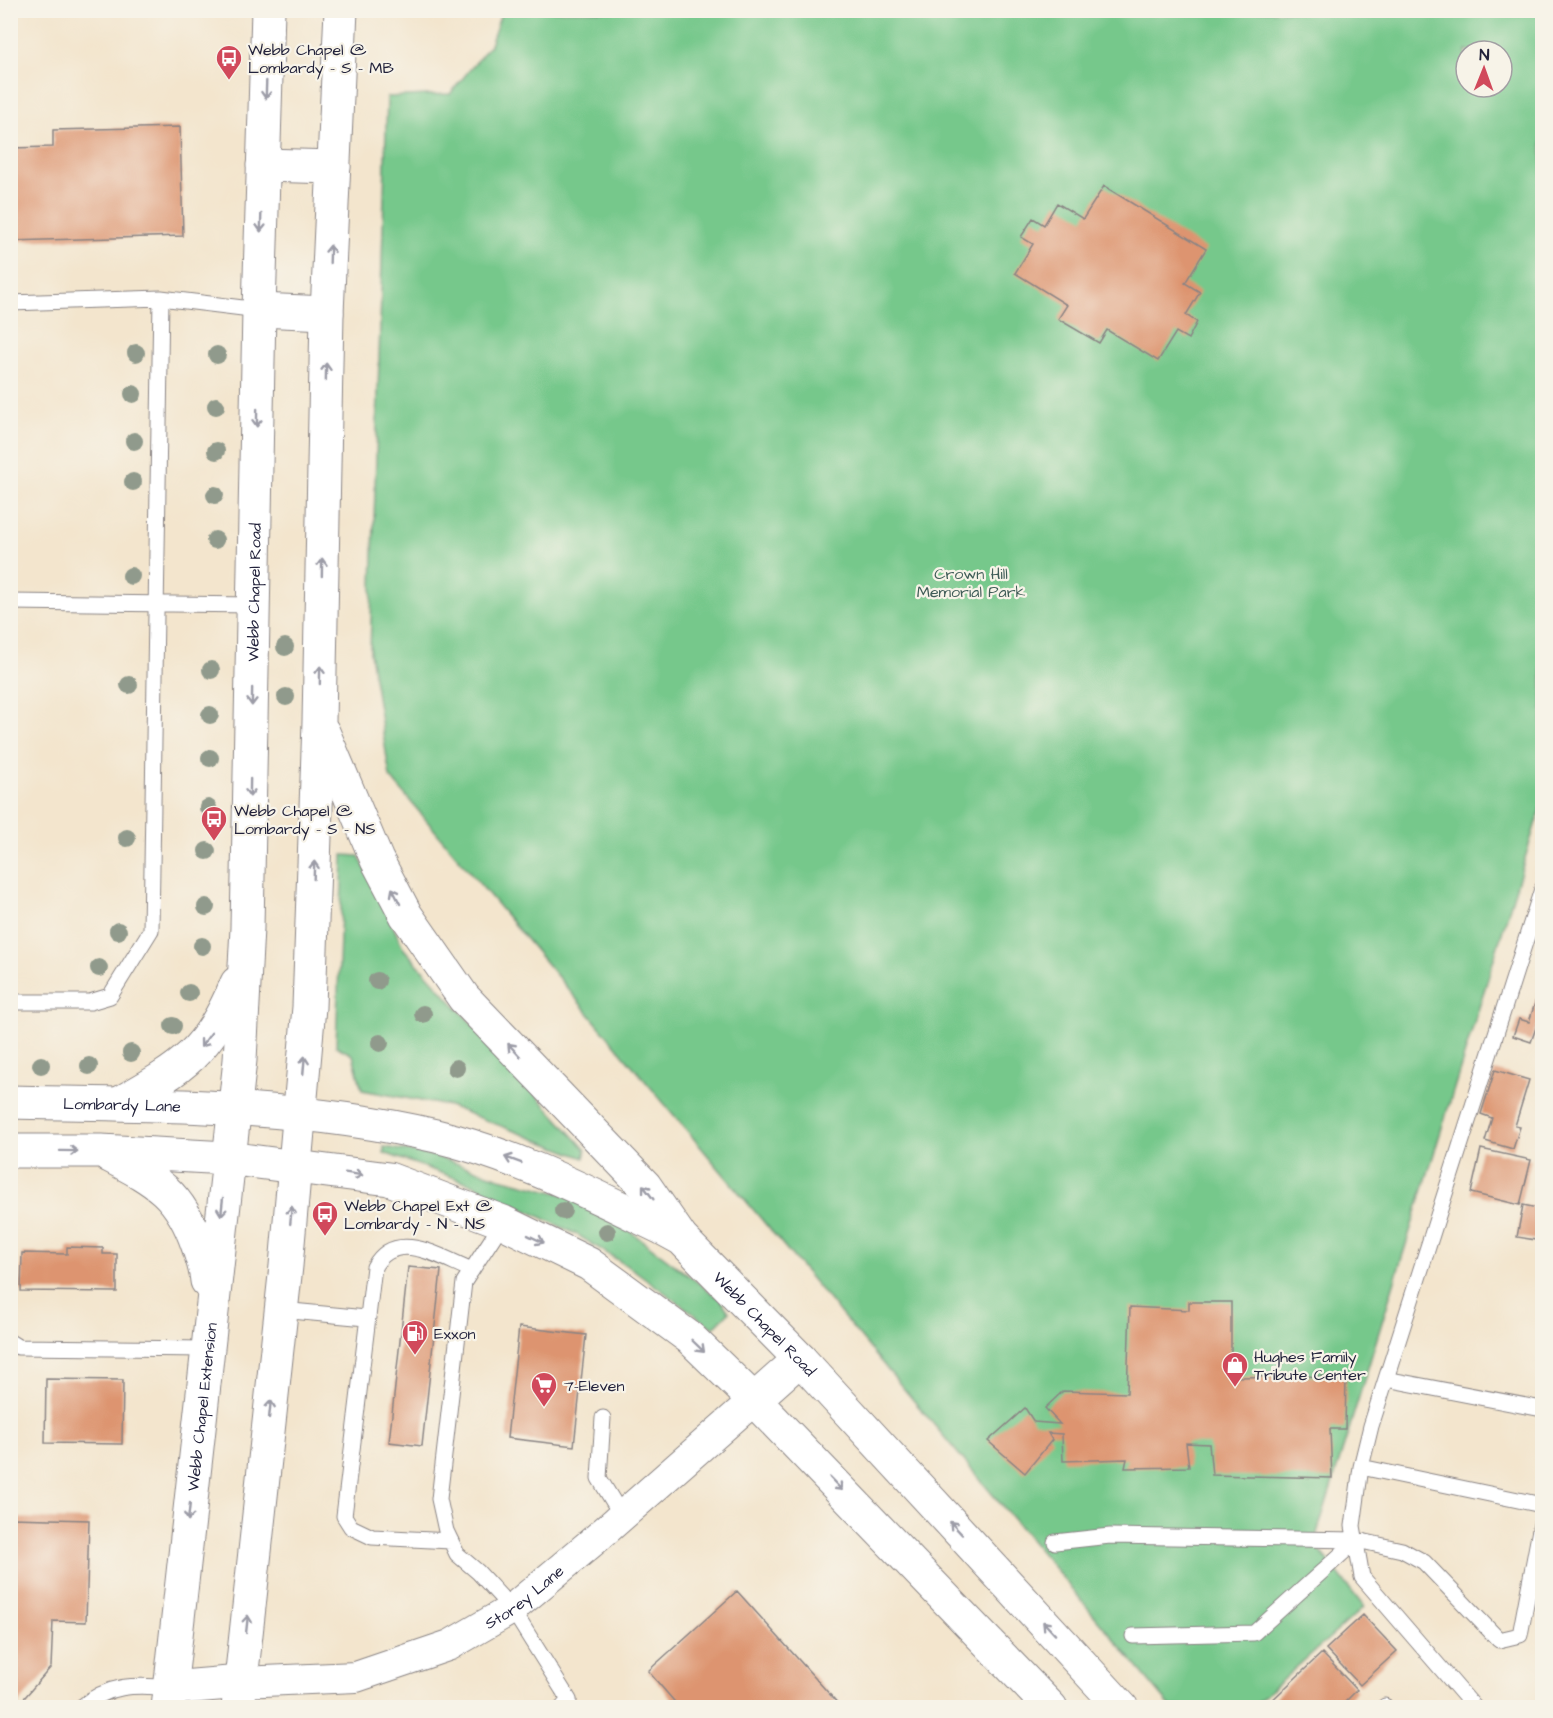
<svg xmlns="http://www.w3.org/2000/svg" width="1553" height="1718" font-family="'Architects Daughter',sans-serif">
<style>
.green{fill:#76c88b;stroke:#4c7563;stroke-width:1.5;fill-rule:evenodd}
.building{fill:#dd9470}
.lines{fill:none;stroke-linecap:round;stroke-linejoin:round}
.lane-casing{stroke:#8a8484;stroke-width:17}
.street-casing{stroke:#8a8484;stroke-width:32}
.secondary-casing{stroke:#8a8484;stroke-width:35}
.lane{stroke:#fff;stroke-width:15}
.street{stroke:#fff;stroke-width:30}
.secondary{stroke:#fff;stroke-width:33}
.tree{fill:#909a8c}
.oneway{stroke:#9c9ca7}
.labels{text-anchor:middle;stroke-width:4.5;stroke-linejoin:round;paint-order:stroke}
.poi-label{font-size:16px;fill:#22223b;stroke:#f7f3e8;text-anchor:start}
.park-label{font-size:16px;fill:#3f5c57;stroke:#f7f3e8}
.street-label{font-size:16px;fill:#22223b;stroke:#f7f3e8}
</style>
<rect width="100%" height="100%" fill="#f7f3e8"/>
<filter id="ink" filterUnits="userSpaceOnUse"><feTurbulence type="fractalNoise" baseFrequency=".0167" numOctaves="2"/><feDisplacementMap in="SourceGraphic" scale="12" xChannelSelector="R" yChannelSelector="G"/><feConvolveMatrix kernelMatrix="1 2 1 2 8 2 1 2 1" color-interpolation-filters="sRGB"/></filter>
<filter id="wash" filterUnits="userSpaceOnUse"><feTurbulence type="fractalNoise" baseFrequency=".008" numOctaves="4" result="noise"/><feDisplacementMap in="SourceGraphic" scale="24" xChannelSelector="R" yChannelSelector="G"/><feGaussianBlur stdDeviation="1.35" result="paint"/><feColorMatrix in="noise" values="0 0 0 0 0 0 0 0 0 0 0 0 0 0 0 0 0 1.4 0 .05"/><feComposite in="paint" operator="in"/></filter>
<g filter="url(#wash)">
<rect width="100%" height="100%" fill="#f3e5cd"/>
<!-- green -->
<path class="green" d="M 502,11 L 1542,11 L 1542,803 L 1314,1543 L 1364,1607 L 1252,1707 L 1171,1707 L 390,777 L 370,653 L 387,97 L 450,94 L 490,45 ZM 1466,51 L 1502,51 L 1502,87 L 1466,87 Z
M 343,855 L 359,856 L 404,949 L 586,1150 L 584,1158 L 449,1106 L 362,1090 L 353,1055 L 336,1046 Z
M 384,1147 L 435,1156 L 500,1178 L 574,1197 L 615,1220 L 721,1300 L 729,1312 L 713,1328 L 634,1270 L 576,1234 L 472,1184 L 384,1153 Z"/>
<g id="blocks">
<!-- building -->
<path class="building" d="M 180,127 L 183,236 L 10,241 L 10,148 L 53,147 L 53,130 Z
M 1104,186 L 1206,249 L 1185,283 L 1200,292 L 1186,315 L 1197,322 L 1188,339 L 1176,332 L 1158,361 L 1107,330 L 1099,343 L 1058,319 L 1067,305 L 1015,273 L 1033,244 L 1021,237 L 1033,218 L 1044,225 L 1057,203 L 1083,219 Z
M 1542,981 L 1542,1027 L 1537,1025 L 1531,1042 L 1513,1036 L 1519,1019 L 1529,1022 Z
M 1495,1070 L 1529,1080 L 1515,1126 L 1520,1127 L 1513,1149 L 1485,1141 L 1492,1118 L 1481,1114 Z
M 1481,1149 L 1531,1160 L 1520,1205 L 1471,1193 Z
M 1523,1205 L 1542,1209 L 1542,1241 L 1517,1237 Z
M 67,1247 L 103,1248 L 103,1254 L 117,1254 L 117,1292 L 21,1291 L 22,1253 L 67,1254 Z
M 408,1267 L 441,1270 L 422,1446 L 389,1442 Z
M 1189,1302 L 1231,1302 L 1231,1377 L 1346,1376 L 1345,1429 L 1330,1429 L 1332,1478 L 1212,1475 L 1209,1444 L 1186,1443 L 1189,1467 L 1125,1468 L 1127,1459 L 1063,1461 L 1062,1434 L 1048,1433 L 1052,1440 L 1025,1473 L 988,1441 L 1025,1408 L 1034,1422 L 1060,1424 L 1045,1408 L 1063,1391 L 1127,1393 L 1130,1307 L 1189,1310 Z
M 519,1327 L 586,1335 L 574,1446 L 507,1438 Z
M 46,1379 L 123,1380 L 122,1444 L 45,1443 Z
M 10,1518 L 89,1520 L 86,1622 L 53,1621 L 51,1667 L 19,1704 L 15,1701 L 10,1706 Z
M 737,1591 L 842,1708 L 680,1708 L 648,1671 Z
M 1363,1615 L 1397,1651 L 1360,1685 L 1326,1649 Z
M 1322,1653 L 1357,1690 L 1339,1708 L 1267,1708 L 1266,1706 Z"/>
</g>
</g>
<g filter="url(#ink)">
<use href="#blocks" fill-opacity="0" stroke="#8a8484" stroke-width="1.5"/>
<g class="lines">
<!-- lane casing -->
<g class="lane-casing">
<path id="lane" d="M 10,303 L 161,298 L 259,310
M 10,602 L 253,605
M 10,1002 L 90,1002 L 110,996 L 151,930 L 161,298
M 503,1222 L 464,1282 L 439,1499 L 446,1531 L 457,1554 L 478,1572 L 512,1609 L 569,1700 L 562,1708
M 281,1310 L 366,1318
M 10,1342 L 18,1347 L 207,1349
M 1386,1379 L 1542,1409
M 603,1418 L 599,1478 L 622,1516
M 1361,1467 L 1542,1505
M 451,1541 L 372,1537 L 351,1527 L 344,1516 L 374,1267 C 396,1227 441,1258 472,1270
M 1055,1542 L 1110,1536 L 1357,1540
M 1133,1636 L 1254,1633 L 1357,1540 L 1402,1550 L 1424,1562 L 1499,1640 L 1520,1635 L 1542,1519
M 1385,1706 L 1386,1708
M 80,1708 C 109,1684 135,1684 170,1688
M 1475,1708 L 1362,1577 L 1353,1526 L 1361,1467 L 1371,1426 L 1542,889"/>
</g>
<!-- street casing -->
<g class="street-casing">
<g id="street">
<path id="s1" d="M 241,1682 L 356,1677 L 450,1645 L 512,1609 L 597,1538 L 754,1400"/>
</g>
</g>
<!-- secondary casing -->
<g class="secondary-casing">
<g id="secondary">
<path d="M 263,165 L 334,167"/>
<path d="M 259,310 L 327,313"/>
<path d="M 323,732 L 377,860 L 406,915 L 464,998 L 645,1186 L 679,1235"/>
<path id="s2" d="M 10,1102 C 153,1105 296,1103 436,1136 C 515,1155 587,1192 660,1227 L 682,1239 L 800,1359 L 1122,1708"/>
<path d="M 120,1103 C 185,1066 207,1053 237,983"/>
<path d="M 10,1151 L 101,1151 L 227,1158 L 389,1179 L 503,1222 L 589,1264 L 690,1338 L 754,1400 L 1051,1708"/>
<path d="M 110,1156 C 157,1181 180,1193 198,1246 C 202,1258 206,1269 207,1281"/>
<path d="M 754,1400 L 800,1359"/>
<path d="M 170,1688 L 241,1682"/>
<path id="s3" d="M 168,1708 L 240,1060 L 247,928 L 259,310 L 268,10"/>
<path d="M 238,1708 L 286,1266 L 309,1007 L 319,722 L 327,313 L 341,10"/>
</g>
</g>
<!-- lane -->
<use href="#lane" class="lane"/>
<!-- street -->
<use href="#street" class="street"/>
<!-- secondary -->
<use href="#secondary" class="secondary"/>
</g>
<!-- trees -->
<g class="tree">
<circle cx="136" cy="353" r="9"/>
<circle cx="217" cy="355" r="9"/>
<circle cx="133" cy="394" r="9"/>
<circle cx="216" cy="406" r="9"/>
<circle cx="134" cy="441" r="9"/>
<circle cx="216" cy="451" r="9"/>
<circle cx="133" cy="482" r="9"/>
<circle cx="215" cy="495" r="9"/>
<circle cx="215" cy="540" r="9"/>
<circle cx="131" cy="576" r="9"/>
<circle cx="285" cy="647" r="9"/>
<circle cx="211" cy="670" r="9"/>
<circle cx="129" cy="685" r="9"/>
<circle cx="286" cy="697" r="9"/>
<circle cx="210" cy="715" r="9"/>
<circle cx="210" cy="758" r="9"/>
<circle cx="208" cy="808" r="9"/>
<circle cx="127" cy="838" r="9"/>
<circle cx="207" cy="851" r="9"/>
<circle cx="206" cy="907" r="9"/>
<circle cx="118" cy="931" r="9"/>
<circle cx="202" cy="946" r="9"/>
<circle cx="99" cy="968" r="9"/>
<circle cx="377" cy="981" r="9"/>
<circle cx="189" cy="993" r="9"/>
<circle cx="423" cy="1014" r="9"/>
<circle cx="173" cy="1026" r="9"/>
<circle cx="380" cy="1043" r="9"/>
<circle cx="131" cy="1053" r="9"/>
<circle cx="41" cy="1065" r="9"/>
<circle cx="89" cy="1066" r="9"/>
<circle cx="456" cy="1068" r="9"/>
<circle cx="563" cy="1211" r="9"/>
<circle cx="607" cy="1232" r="9"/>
</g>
<!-- one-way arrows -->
<defs><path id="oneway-shaft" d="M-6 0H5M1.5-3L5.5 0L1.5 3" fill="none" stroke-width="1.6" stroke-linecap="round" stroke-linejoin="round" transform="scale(1.5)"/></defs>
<g class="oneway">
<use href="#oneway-shaft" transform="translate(266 90) rotate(92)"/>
<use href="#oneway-shaft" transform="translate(261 223) rotate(92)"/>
<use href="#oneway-shaft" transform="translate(330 254) rotate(-88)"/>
<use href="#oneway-shaft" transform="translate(326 372) rotate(-89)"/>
<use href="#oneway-shaft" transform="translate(257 418) rotate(91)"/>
<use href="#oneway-shaft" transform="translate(322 567) rotate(-89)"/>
<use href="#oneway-shaft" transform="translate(320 675) rotate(-89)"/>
<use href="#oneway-shaft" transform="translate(252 697) rotate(91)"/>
<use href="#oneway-shaft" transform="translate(250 788) rotate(91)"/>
<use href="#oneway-shaft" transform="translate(314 870) rotate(-88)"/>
<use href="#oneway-shaft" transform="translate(396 896) rotate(-117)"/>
<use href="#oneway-shaft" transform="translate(206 1040) rotate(126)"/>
<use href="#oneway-shaft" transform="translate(514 1050) rotate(-133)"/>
<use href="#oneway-shaft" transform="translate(304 1065) rotate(-85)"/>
<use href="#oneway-shaft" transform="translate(69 1151) rotate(1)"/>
<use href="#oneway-shaft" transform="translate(513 1160) rotate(-160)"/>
<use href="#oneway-shaft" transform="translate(354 1174) rotate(9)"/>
<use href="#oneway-shaft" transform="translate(648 1192) rotate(-127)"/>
<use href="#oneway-shaft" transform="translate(222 1207) rotate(96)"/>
<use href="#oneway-shaft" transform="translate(291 1215) rotate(-85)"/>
<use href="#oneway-shaft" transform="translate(536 1239) rotate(26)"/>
<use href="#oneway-shaft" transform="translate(698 1346) rotate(44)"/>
<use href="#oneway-shaft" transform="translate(270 1409) rotate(-84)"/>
<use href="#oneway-shaft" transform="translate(836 1484) rotate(46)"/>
<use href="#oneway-shaft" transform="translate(189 1512) rotate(96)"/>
<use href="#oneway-shaft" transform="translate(956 1528) rotate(-133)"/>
<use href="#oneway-shaft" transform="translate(247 1624) rotate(-84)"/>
<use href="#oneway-shaft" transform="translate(1049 1628) rotate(-133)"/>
</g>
</g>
<!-- icons -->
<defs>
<g id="bus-pin" transform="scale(1.35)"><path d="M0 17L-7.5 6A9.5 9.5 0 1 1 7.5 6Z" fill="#d1495b" stroke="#f7f3e8"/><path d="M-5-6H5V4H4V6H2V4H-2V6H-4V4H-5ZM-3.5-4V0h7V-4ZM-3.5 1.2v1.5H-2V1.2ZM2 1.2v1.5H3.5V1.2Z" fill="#fff"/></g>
<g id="fuel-pin" transform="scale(1.35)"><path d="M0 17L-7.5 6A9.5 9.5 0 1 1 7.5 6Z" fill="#d1495b" stroke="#f7f3e8"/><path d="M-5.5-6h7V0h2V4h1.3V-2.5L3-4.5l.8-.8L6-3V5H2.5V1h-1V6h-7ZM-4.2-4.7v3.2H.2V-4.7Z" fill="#fff"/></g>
<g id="shop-pin" transform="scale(1.35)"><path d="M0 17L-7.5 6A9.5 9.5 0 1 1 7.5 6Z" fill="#d1495b" stroke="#f7f3e8"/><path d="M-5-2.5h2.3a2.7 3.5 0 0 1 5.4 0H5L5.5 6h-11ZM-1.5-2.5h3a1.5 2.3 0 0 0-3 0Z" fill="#fff"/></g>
<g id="supermarket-pin" transform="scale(1.35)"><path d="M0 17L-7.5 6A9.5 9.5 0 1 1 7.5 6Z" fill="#d1495b" stroke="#f7f3e8"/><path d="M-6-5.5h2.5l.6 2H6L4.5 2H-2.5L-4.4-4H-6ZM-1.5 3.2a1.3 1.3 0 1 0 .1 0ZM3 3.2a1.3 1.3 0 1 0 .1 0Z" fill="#fff"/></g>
</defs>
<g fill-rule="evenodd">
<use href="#bus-pin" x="229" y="58"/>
<use href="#bus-pin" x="214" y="819"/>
<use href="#bus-pin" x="325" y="1214"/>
<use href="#fuel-pin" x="415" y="1333"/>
<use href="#shop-pin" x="1235" y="1365"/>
<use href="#supermarket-pin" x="544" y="1385"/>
</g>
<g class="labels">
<!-- poi labels -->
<g class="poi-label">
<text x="248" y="55">Webb Chapel @<tspan x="248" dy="18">Lombardy - S - MB</tspan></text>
<text x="234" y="816">Webb Chapel @<tspan x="234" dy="18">Lombardy - S - NS</tspan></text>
<text x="344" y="1211">Webb Chapel Ext @<tspan x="344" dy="18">Lombardy - N - NS</tspan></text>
<text x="434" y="1339">Exxon</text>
<text x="1254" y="1362">Hughes Family<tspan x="1254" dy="18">Tribute Center</tspan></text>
<text x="564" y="1391">7-Eleven</text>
</g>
<!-- park labels -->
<g class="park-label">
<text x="971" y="579">Crown Hill<tspan x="971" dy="18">Memorial Park</tspan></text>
</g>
<!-- street labels -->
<g class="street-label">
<text dy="6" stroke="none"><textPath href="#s3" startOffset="1120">Webb Chapel Road</textPath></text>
<text dy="6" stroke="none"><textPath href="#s2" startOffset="112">Lombardy Lane</textPath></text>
<text dy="6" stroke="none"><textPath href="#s2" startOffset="814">Webb Chapel Road</textPath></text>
<text dy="6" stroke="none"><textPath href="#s3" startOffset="303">Webb Chapel Extension</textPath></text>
<text dy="6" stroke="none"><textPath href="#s1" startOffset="303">Storey Lane</textPath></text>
</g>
</g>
<!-- margin -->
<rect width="1553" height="1718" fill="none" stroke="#f7f3e8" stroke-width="36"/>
<!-- north arrow -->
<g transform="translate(1484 69) rotate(1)"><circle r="28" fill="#f7f3e8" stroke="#a29fa3" stroke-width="1.5"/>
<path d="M0-4.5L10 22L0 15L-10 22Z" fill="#d1495b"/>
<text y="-9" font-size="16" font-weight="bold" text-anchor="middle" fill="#22223b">N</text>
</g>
</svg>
